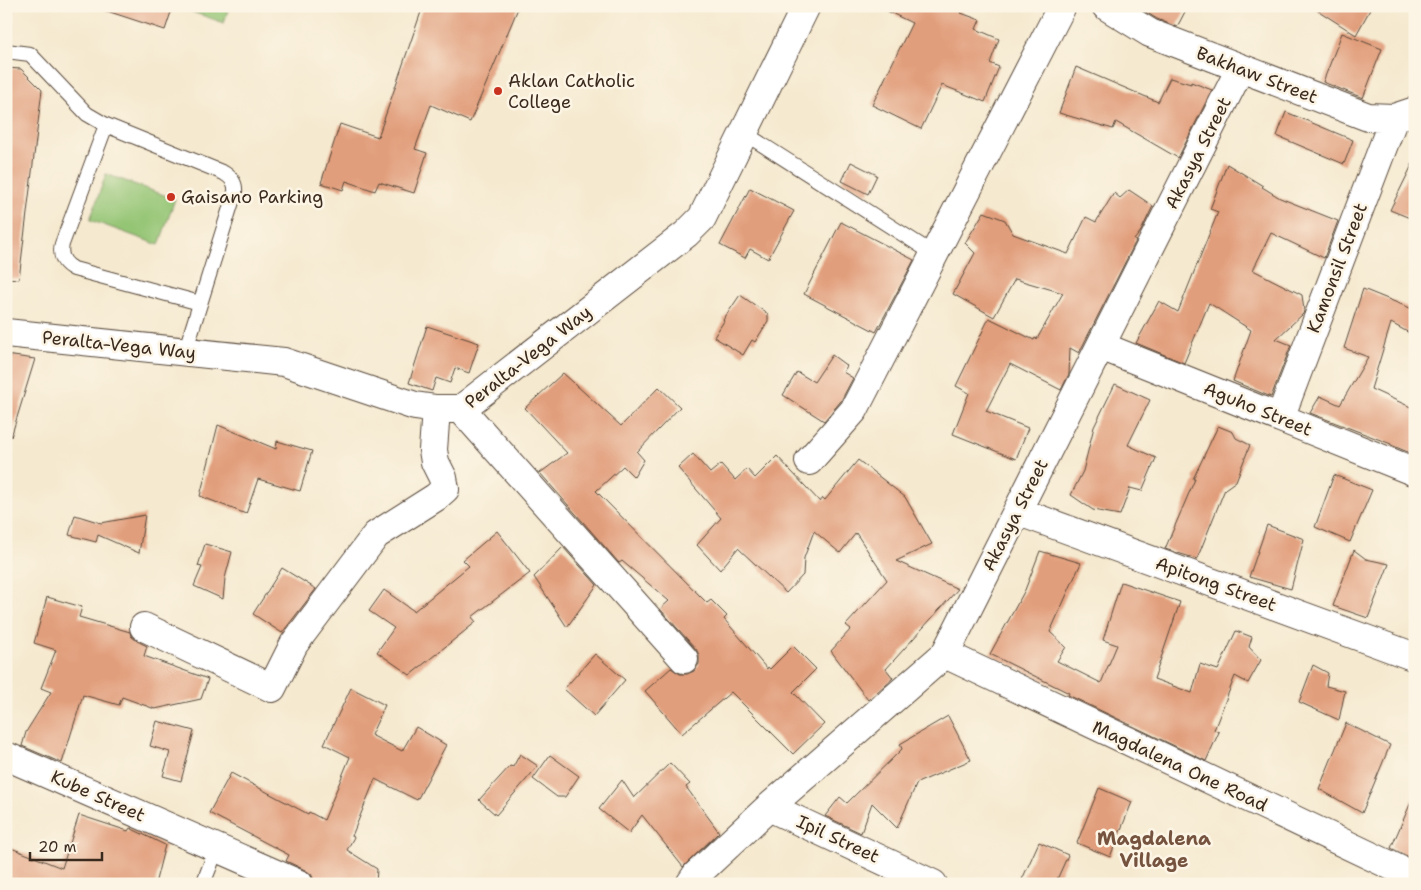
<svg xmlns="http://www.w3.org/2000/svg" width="1421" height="890" font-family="'Shantell Sans',sans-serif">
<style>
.green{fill:#94c575;stroke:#68784a}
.building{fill:#e19e7c}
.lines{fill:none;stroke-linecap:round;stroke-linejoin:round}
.service-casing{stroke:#574739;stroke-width:16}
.minor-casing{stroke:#574739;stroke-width:30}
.service{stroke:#fff;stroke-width:14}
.minor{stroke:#fff;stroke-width:28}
.poi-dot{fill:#c8321e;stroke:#fcf5e5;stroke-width:2}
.labels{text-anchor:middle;stroke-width:5;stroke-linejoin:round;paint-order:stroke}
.street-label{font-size:18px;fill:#3b2a1e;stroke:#fcf5e5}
.poi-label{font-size:18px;fill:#3b2a1e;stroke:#fcf5e5;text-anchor:start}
.neighbourhood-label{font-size:19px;font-weight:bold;fill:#75533f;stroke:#fcf5e5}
</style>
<rect width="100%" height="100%" fill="#fcf5e5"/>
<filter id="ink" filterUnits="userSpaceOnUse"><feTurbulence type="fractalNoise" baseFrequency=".02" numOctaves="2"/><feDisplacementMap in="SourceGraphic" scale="10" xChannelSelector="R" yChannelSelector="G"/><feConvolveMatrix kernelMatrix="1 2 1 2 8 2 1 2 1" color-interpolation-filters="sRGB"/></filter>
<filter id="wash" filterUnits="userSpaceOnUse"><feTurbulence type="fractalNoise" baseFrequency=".0096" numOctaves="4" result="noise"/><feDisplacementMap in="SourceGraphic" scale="20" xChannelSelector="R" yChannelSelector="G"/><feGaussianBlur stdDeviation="1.12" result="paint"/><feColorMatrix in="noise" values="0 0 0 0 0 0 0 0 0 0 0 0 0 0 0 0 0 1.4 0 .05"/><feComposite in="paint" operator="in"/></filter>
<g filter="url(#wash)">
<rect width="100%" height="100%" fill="#f5e9cf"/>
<!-- green -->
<path class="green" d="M 188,6 L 229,6 L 224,23 L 187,10 Z
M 106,174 L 175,199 L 159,245 L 90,220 Z"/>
<g id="blocks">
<!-- building -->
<path class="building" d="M 105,6 L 173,6 L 165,30 L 104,10 Z
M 423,6 L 519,6 L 470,122 L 431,105 L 415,149 L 427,153 L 414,193 L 379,182 L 375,191 L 346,181 L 343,190 L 321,183 L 340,124 L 378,137 Z
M 877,6 L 963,6 L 961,13 L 980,20 L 976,29 L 999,39 L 990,63 L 999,67 L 985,102 L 942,85 L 921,129 L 872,105 L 912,23 Z
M 1136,6 L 1188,6 L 1177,27 L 1157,19 Z
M 1311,6 L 1372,6 L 1356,35 Z
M 1342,33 L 1382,49 L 1363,98 L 1323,82 Z
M 1076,67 L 1158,102 L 1170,78 L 1191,84 L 1191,82 L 1212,90 L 1178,158 L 1116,122 L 1113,129 L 1059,113 Z
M 6,68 L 21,69 L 42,90 L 19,279 L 6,278 Z
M 1286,112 L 1353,140 L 1344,164 L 1277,136 Z
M 1415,159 L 1415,220 L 1390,210 Z
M 851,162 L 877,175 L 868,194 L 842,181 Z
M 1227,164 L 1263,186 L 1262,187 L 1280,198 L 1338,221 L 1324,258 L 1271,233 L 1253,270 L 1302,295 L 1304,311 L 1303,314 L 1276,339 L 1291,345 L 1271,397 L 1233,381 L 1251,330 L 1209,303 L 1184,363 L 1136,343 L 1159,301 L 1178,312 L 1218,212 L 1210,209 Z
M 750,188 L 794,211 L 768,259 L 750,249 L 745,258 L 720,245 Z
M 1129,190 L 1153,206 L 1141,231 L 1134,240 L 1136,241 L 1079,353 L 1070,348 L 1069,374 L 1061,390 L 1010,364 L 986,411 L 1028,428 L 1016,459 L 953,434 L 969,393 L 956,386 L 989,318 L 1034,340 L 1035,338 L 1037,339 L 1063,293 L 1015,279 L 994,317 L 953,294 L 975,253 L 965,243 L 984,212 L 1005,220 L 1013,234 L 1068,254 L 1086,217 L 1096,222 L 1114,193 L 1120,198 Z
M 841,222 L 914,260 L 876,332 L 804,294 Z
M 1363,289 L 1415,310 L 1415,336 L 1391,323 L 1371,389 L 1415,409 L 1415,455 L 1391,445 L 1391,444 L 1310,413 L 1320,396 L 1340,405 L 1368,357 L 1344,348 Z
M 740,295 L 768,314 L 768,321 L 755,342 L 752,340 L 743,355 L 714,337 L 724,321 L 723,320 Z
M 427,326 L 479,343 L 469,373 L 455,368 L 450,383 L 436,378 L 432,391 L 409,383 Z
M 6,355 L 35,359 L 11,437 L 6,436 Z
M 832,355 L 847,366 L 843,372 L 853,378 L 841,401 L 824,421 L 783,395 L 797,372 L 814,382 Z
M 563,373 L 621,426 L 659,387 L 680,407 L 637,452 L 644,460 L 634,477 L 623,466 L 596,491 L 707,603 L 711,600 L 727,616 L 724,619 L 767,669 L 768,667 L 770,669 L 793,646 L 816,669 L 793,692 L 824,724 L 793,754 L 731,692 L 682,734 L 645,691 L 671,668 L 680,674 L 687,674 L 694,671 L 699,664 L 699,655 L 696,649 L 660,609 L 669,601 L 622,561 L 619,563 L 540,473 L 567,453 L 525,408 Z
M 1115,384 L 1150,400 L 1128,445 L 1156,458 L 1142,491 L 1130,488 L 1120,515 L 1093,510 L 1071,495 L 1083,471 L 1094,427 Z
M 218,425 L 276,449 L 277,441 L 312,451 L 300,491 L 258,479 L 246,514 L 200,496 Z
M 1218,426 L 1233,432 L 1236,438 L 1250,445 L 1236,481 L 1225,489 L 1197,559 L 1165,549 L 1195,479 L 1193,479 Z
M 693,454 L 710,473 L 721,464 L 735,480 L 747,469 L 755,478 L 777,456 L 820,502 L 823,498 L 825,500 L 858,460 L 905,497 L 932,544 L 896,561 L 958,589 L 886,669 L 893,678 L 868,700 L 831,651 L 851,629 L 846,625 L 887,580 L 856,533 L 840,553 L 814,531 L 804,558 L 803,575 L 786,593 L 738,548 L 720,570 L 697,545 L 721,518 L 678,468 Z
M 1334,475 L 1372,490 L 1350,542 L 1315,527 Z
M 75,515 L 101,523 L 145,515 L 139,553 L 98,535 L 96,542 L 69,535 Z
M 1267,525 L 1304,539 L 1291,589 L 1249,577 Z
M 497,531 L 530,573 L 472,617 L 476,622 L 410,675 L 377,652 L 394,628 L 369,611 L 384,590 L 414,611 L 469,566 L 463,560 Z
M 205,544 L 232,552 L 225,578 L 223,599 L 194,586 L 202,567 L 198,566 Z
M 563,547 L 597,585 L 567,627 L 534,577 Z
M 1354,550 L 1366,559 L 1389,564 L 1368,618 L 1333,606 Z
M 1040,551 L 1081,563 L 1050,632 L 1066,647 L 1057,661 L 1101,683 L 1117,645 L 1103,640 L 1121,582 L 1180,602 L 1154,679 L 1192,693 L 1200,664 L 1218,670 L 1236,631 L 1252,637 L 1249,647 L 1261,660 L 1248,683 L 1235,676 L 1214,730 L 1219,732 L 1206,761 L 1068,695 L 1069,693 L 990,654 L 1025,590 Z
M 282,568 L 316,589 L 282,633 L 253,614 Z
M 47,597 L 82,607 L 79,617 L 130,632 L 131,636 L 137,641 L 147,646 L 144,656 L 208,679 L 201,699 L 155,709 L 122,697 L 119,705 L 83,695 L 62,763 L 22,746 L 26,732 L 51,692 L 41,688 L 56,650 L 34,643 Z
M 595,654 L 625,680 L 594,716 L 564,689 Z
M 1313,665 L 1328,673 L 1326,686 L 1345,691 L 1339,720 L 1299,702 Z
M 351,688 L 385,705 L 371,735 L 402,751 L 416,727 L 446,745 L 417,800 L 375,779 L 352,836 L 354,837 L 347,850 L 377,869 L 376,884 L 324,884 L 314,880 L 311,874 L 305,870 L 286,861 L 289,855 L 209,813 L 231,773 L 308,814 L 309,812 L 324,820 L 350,757 L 324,744 Z
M 948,716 L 971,760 L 917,783 L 897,828 L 872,803 L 861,833 L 825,816 L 840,797 L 847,803 L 902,749 L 900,744 Z
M 157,721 L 194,731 L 181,781 L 163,776 L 170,752 L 150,746 Z
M 1346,723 L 1390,745 L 1362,813 L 1319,789 Z
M 520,754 L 538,766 L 496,815 L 479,800 L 510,766 L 513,767 Z
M 550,755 L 579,776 L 565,797 L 557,797 L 533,779 Z
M 670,763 L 690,784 L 686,787 L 719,832 L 683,867 L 642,815 L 629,833 L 599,809 L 622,780 L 634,798 Z
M 1099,788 L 1132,802 L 1110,857 L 1077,843 Z
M 1415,793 L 1415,860 L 1391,848 Z
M 79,815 L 128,831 L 130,828 L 165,845 L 155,884 L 6,884 L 6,846 L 62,868 Z
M 1039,842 L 1068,855 L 1055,884 L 1020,884 Z"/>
</g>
</g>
<g filter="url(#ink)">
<use href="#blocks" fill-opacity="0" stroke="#574739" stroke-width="1"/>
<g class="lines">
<!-- service casing -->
<g class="service-casing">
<path id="service" d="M 6,51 L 30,54 L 87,114 L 106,125 L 224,173 C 232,178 236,183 235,192 L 185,352
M 106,125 L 62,244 C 59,256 64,264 74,269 L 200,303
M 744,133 L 934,254
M 203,884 L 217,848"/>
</g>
<!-- minor casing -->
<g class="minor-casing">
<path id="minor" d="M 1106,6 L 1150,33 L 1368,117 L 1394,118 L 1415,111
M 6,333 L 284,362 L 415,406 L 436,409 L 461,409 L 686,234 L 702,218 L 806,6
M 1101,346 L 1415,472
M 461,409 L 684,659
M 1280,418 L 1394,118
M 809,461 L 854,410 L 1062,6
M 1017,511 L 1415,657
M 144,627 L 272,688 L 294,644 L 376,535 L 436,497 L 445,489 L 443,478 L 435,462 L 433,450 L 436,409
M 945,654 L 1415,877
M 6,756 L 299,884
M 769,807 L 933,884
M 690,884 L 696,875 L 769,807 L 945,654 L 1240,69"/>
</g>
<!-- service -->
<use href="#service" class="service"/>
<!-- minor -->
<use href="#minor" class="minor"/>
</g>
</g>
<!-- markers -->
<g class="poi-dot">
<circle cx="498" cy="91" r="5"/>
<circle cx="171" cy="197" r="5"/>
</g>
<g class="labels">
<!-- street labels -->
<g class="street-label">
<text transform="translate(1257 75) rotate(21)" y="6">Bakhaw Street</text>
<text transform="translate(1198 153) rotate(-63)" y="6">Akasya Street</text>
<text transform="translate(1337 268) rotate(-69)" y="6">Kamonsil Street</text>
<text transform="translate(119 345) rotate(6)" y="6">Peralta-Vega Way</text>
<text transform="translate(528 357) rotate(-38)" y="6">Peralta-Vega Way</text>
<text transform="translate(1258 409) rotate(22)" y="6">Aguho Street</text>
<text transform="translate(1015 515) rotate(-63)" y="6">Akasya Street</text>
<text transform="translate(1216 584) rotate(20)" y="6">Apitong Street</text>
<text transform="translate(1180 766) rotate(25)" y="6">Magdalena One Road</text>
<text transform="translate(98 796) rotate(24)" y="6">Kube Street</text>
<text transform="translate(838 839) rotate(25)" y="6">Ipil Street</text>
</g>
<!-- poi labels -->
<g class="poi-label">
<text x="508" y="87">Aklan Catholic<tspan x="508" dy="21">College</tspan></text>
<text x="181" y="203">Gaisano Parking</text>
</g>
<!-- neighbourhood labels -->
<g class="neighbourhood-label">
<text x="1154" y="845">Magdalena<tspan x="1154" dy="22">Village</tspan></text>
</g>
</g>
<!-- margin -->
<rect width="1421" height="890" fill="none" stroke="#fcf5e5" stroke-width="25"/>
<!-- scale -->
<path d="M30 852v8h72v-8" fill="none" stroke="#3b2a1e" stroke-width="2.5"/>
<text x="38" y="852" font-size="15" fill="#3b2a1e" stroke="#fcf5e5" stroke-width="4" paint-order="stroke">20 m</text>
</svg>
